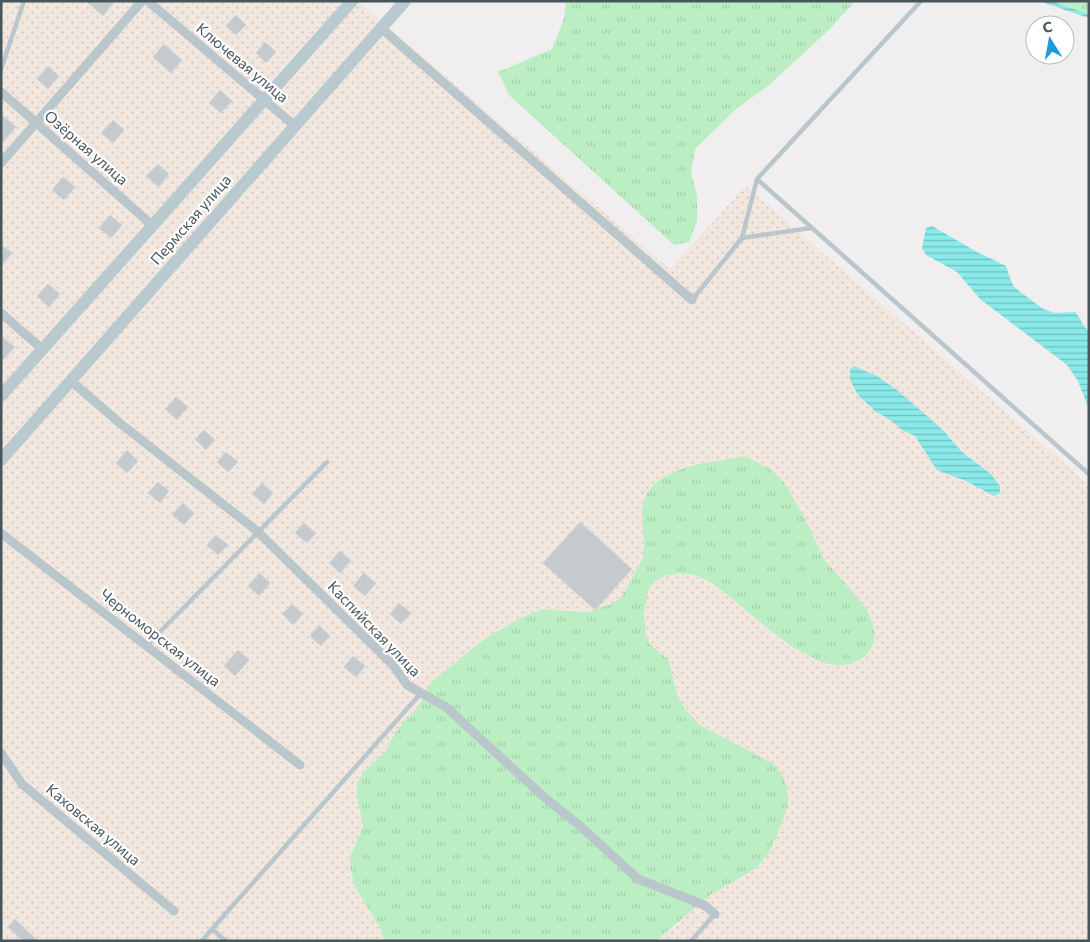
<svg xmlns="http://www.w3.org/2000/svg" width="1090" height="942" font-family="Commissioner,sans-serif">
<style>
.grass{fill:url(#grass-tufts)}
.sand{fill:url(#sand-dots);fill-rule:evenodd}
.water{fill:url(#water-rules)}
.building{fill:#c4cacd;stroke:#d2d6d9}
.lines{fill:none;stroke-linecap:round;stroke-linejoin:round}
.lane{stroke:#b9c6cb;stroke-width:4.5}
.street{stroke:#b9c6cb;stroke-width:9}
.secondary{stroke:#b9c9d0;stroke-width:12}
.labels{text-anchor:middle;stroke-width:4.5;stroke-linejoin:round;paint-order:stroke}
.street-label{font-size:15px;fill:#46565b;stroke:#fff}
</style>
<defs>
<pattern id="grass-tufts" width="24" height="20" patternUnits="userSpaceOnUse" patternTransform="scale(1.25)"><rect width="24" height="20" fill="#bceec4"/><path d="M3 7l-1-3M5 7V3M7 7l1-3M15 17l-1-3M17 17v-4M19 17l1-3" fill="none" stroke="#a3ceab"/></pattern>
<pattern id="sand-dots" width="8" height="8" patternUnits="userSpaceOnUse" patternTransform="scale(1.25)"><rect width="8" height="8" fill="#f2e7de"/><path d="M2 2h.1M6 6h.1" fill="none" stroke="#d1c8c1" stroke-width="1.8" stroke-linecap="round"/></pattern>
<pattern id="water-rules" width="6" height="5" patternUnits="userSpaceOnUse" patternTransform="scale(1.25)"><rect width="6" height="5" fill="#89eae9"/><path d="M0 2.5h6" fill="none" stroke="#72c0c0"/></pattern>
</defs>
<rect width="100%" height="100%" fill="#f0eeee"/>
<!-- grass -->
<path class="grass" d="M 566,1 L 855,1 L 830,29 L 769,85 L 735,110 L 695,149 L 691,173 L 697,196 L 697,221 L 689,242 L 674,245 L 509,95 L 498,72 L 552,49 L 564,19 Z
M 1051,1 L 1089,1 L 1089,14 Z
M 746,456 L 772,470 L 784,482 L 802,513 L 867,609 C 872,621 879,638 871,649 C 828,707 741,595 702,578 C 690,572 677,574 664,576 L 650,644 L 669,660 L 677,694 L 700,725 L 772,763 L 780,770 L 785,780 L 789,796 L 787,811 L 769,854 L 755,869 L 709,896 L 657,940 L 384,941 L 381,930 L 354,885 L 350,866 L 350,857 L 363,826 L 357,798 L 357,783 L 364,771 L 385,752 L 396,731 L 417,708 L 431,682 L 483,640 L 518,619 L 543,609 L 589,612 L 644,545 C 643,534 641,522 642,511 C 645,465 711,462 746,456 Z"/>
<!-- sand -->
<path class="sand" d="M 1,1 L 358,1 L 670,269 L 746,186 L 1089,485 L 1089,941 L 655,941 C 674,930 690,910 708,897 C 722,886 740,880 754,870 C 766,862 771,848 777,835 C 788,808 797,786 772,763 L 700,725 L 685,709 L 677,694 L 669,660 L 650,644 L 646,636 L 644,613 L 648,591 L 653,583 L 664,576 L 680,573 L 701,578 L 727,595 L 783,642 L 827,665 L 847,665 L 863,659 L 873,647 L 875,632 L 872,621 L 867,609 L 824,559 L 802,513 L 784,482 L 772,470 L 746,456 L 690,466 L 668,474 L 652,484 L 646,495 L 642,510 L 644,545 L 643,558 L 623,595 L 616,602 L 589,612 L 542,609 L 518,619 L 483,640 L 431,682 L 417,708 L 396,731 L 385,752 L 364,771 L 357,783 L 357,798 L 363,826 L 350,857 L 350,866 L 354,885 L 381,930 L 384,941 L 1,941 ZM 858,395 L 943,430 L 962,452 L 991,474 L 966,481 L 937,470 L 915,436 L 902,430 L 892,421 L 875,411 Z"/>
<!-- water -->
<path class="water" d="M 1039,1 L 1051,1 L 1089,14 L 1089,18 Z
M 932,226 L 977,252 L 1006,266 L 1011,281 L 1014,287 L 1043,309 L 1055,313 L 1075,312 C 1081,318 1082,326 1089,331 L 1089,410 L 1078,381 L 1067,365 L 980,299 L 957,272 L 926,255 L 922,248 L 926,228 Z
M 853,366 L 877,376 L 897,390 L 943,430 L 962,452 L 991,474 L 1000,486 L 1000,493 L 994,496 L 966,481 L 937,470 L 915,436 L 902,430 L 892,421 L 875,411 L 858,395 L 850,380 L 850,370 Z"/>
<!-- building -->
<path class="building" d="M 86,1 L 115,1 L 103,16 Z
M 236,15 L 246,25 L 236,35 L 226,26 Z
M 265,42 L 276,52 L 266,63 L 256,53 Z
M 164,44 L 182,60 L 171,73 L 153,57 Z
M 48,66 L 59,76 L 48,89 L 37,79 Z
M 220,90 L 232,101 L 221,113 L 209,103 Z
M 1,114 L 16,127 L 1,144 Z
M 113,120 L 124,130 L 113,143 L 101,133 Z
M 158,164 L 169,174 L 159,187 L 146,176 Z
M 63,177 L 75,187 L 64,200 L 52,190 Z
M 110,215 L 122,225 L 111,238 L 99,228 Z
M 1,245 L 12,253 L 1,267 Z
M 48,284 L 60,294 L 49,307 L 37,296 Z
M 1,336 L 15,347 L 1,362 Z
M 176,397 L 188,407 L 177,420 L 165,409 Z
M 204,430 L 215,440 L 206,450 L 195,439 Z
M 127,450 L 138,461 L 127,473 L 116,463 Z
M 226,452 L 238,462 L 228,472 L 217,462 Z
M 158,482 L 169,491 L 160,503 L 148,493 Z
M 262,483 L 273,493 L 264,504 L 252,494 Z
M 183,503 L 194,513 L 184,525 L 172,515 Z
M 580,522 L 632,569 L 595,610 L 543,563 Z
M 304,523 L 316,533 L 307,543 L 295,533 Z
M 216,535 L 228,545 L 218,555 L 207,545 Z
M 340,551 L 351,561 L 340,573 L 329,563 Z
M 259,573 L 270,583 L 259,596 L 248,586 Z
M 364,573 L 376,583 L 365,596 L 353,586 Z
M 399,603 L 411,613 L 401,624 L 390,614 Z
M 292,604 L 303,614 L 293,625 L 282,614 Z
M 319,625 L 330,636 L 321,646 L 310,636 Z
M 238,650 L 249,660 L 235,676 L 224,666 Z
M 353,656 L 365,666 L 356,677 L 344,667 Z
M 15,919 L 38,941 L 23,941 L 8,927 Z"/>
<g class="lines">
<!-- lane -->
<path class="lane" d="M 921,1 L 757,179 L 1089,474
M 1,69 L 24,1
M 757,179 L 742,238 L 811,228
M 692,300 L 742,238
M 147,645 L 327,462
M 212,929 L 421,693
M 202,941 L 212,929 L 226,941
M 691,941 L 715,914"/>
<!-- street -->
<path class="street" d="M 148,1 L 295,126
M 381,28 L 692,300
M 1,92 L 152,225
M 1,163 L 142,1
M 1,313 L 42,349
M 71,381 L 121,424 L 257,531 L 393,665 L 407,685 L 446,707 L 545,798 L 579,825 L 638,879 L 704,905 L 715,914
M 1,533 L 300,765
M 1,753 L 22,784 L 174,911"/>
<!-- secondary -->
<path class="secondary" d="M 1,396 L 352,1
M 1,460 L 405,1"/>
</g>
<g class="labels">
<!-- street labels -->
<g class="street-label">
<text transform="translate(242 63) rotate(40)" y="5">Ключевая улица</text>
<text transform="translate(86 148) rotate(41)" y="5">Озёрная улица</text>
<text transform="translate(191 220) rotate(-49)" y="5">Пермская улица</text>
<text transform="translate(374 629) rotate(46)" y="5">Каспийская улица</text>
<text transform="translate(160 638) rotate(38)" y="5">Черноморская улица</text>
<text transform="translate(93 825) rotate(40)" y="5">Каховская улица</text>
</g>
</g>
<!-- border -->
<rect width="1090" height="942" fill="none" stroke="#46565b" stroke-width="5"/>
<!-- north arrow -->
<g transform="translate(1050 40) rotate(349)"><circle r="24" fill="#ffffff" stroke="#b5bbbd"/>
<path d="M0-4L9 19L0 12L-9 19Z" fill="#1b9add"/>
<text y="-8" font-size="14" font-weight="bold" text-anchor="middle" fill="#46565b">С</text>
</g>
</svg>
